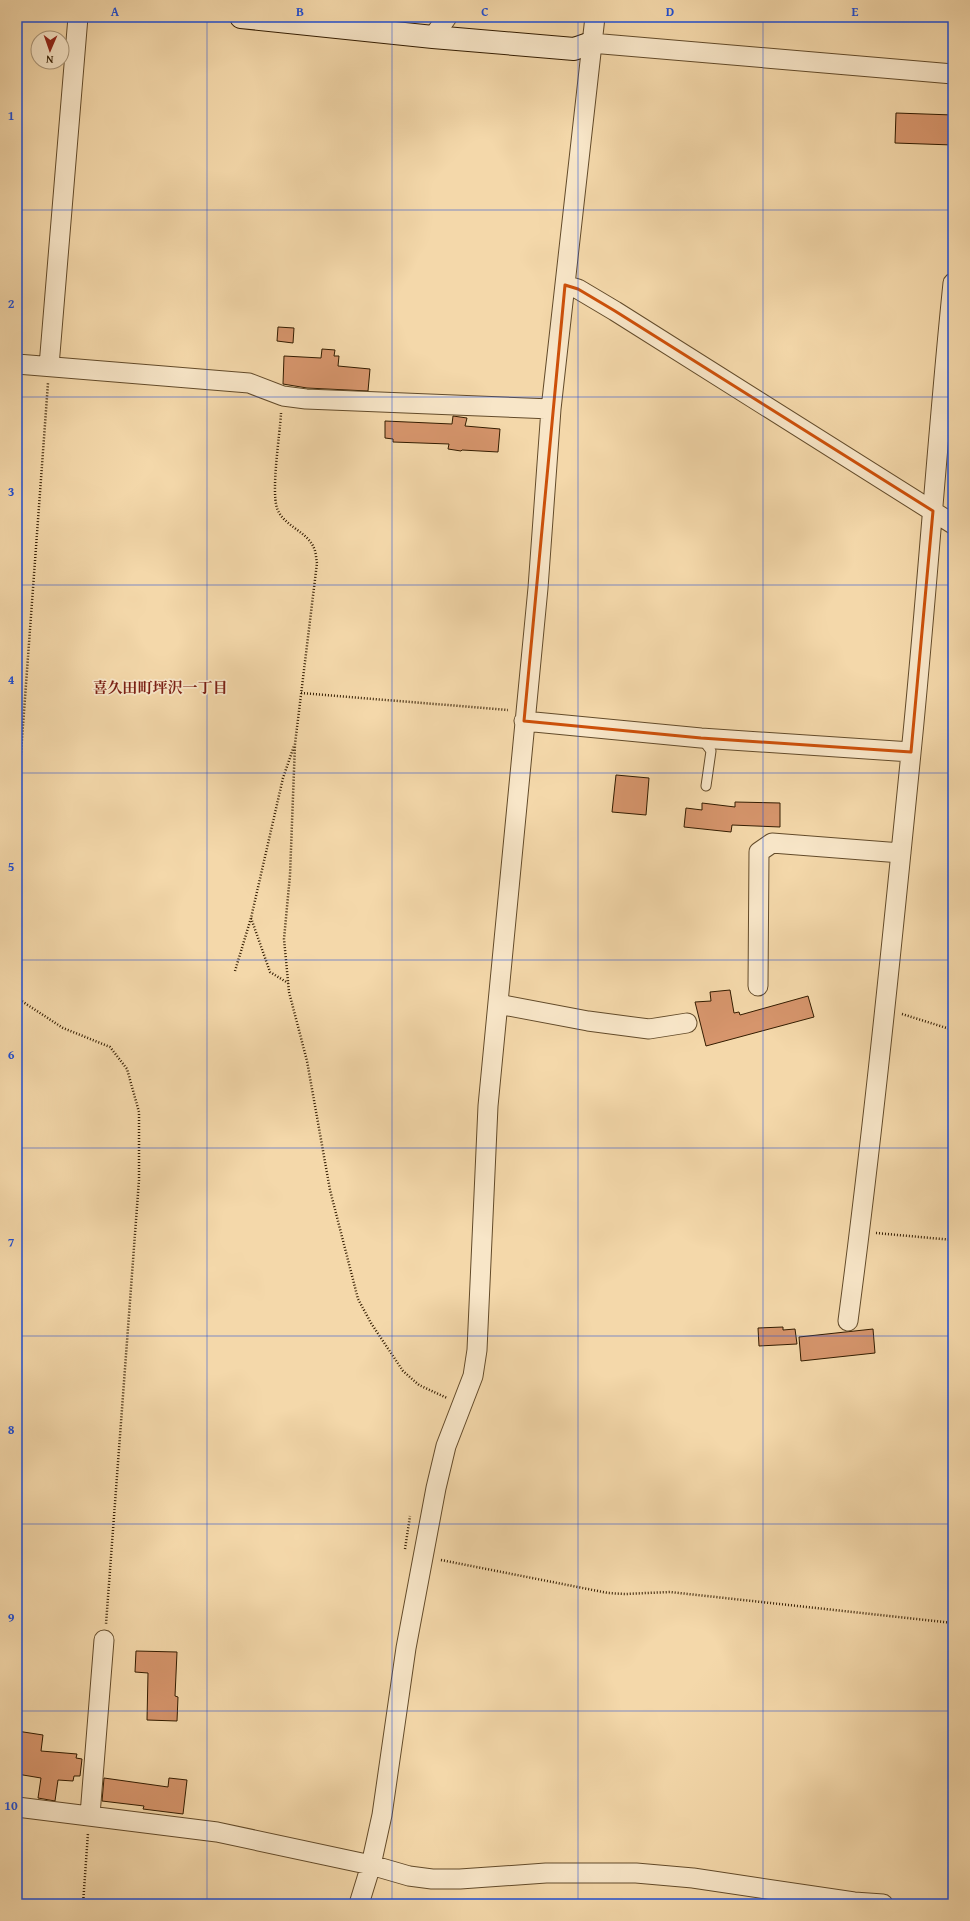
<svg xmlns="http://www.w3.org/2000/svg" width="970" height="1921" font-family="'Gentium Book Plus','Noto Serif JP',serif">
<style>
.building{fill:#d6956c;stroke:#331c00}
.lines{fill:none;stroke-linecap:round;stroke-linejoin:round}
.lane-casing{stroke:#634b2a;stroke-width:11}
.street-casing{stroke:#634b2a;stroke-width:21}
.secondary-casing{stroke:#331c00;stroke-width:24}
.path{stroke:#331c00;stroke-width:2.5;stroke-dasharray:1 2;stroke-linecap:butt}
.lane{stroke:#f8e6c8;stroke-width:9}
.street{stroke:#f8e6c8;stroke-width:19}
.secondary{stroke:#f8e6c8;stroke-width:22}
.marked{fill:none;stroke:#cd500a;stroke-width:3;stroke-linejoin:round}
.grid{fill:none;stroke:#1d4ed8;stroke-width:1;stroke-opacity:0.55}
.labels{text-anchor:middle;stroke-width:3.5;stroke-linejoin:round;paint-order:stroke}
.neighbourhood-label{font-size:15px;font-weight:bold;fill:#7a1f14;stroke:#f8e6c8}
.neatline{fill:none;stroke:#1d4ed8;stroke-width:1.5}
.grid-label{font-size:13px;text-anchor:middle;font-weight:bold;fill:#1d4ed8}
</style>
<rect width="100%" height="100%" fill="#f4d8aa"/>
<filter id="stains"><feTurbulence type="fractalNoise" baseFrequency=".005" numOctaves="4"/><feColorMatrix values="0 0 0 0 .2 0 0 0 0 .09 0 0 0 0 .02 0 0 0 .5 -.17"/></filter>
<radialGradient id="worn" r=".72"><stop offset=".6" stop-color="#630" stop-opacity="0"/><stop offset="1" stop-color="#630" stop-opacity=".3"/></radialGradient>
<!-- building -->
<path class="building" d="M 896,113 L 953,115 L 953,145 L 895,143 Z
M 278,327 L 294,328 L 293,343 L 277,341 Z
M 322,349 L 335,350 L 334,356 L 339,356 L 338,366 L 370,369 L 368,391 L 307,388 L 283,384 L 284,356 L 321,358 Z
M 453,416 L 467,418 L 465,426 L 500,429 L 498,452 L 462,450 L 461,451 L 448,449 L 449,444 L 393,442 L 393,439 L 385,438 L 385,421 L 452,424 Z
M 616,775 L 649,778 L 646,815 L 612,812 Z
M 735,802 L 780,803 L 780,827 L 732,825 L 731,832 L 684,827 L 686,808 L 702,810 L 702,803 L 735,807 Z
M 730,990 L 734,1013 L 739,1012 L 740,1015 L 808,996 L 814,1017 L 706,1046 L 695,1002 L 711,1001 L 710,992 Z
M 783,1327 L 783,1330 L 795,1329 L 797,1344 L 759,1346 L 758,1328 Z
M 873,1329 L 875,1353 L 801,1361 L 799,1337 Z
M 136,1651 L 177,1652 L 175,1696 L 178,1697 L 177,1721 L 147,1720 L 148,1673 L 135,1672 Z
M 17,1731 L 43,1735 L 41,1751 L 77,1754 L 76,1758 L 82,1759 L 80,1776 L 74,1776 L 73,1781 L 58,1780 L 55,1801 L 38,1798 L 41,1778 L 17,1774 Z
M 104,1778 L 168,1787 L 169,1778 L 187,1780 L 183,1814 L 143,1809 L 144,1806 L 102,1801 Z"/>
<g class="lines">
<!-- lane casing -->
<g class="lane-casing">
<path id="lane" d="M 702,739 L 711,751 L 706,786"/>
</g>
<!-- street casing -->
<g class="street-casing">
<path id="street" d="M 433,37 L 447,17
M 591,43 L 953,74
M 565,285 L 578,289 L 615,311 L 953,524
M 17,364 L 249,383 L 283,396 L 306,399 L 551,409
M 49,366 L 78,17
M 524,721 L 701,738 L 911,752
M 758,986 L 759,852 L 772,843 L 901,853
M 498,1004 L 588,1021 L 649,1029 L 687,1023
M 848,1321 C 873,1132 892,943 911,753 C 927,596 937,439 953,283
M 17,1807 L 217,1832 L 371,1865 L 409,1876 L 432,1879 L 460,1879 L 546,1873 L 636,1873 L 693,1878 L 854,1902 L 883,1904
M 90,1815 L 104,1640
M 359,1904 L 371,1865 L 382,1815 L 406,1648 L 436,1488 L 446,1446 L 473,1376 L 477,1350 L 488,1106 L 538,588 L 551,409 L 595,17"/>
</g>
<!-- secondary casing -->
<g class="secondary-casing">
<path id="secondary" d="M 241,17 L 433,37 L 574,49 L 591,43"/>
</g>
<!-- path -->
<path class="path" d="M 281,413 C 280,434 271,490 277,508 C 283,526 307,531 314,548 C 316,552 316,558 317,563 L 295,744 L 290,875 L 284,939 L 289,992 L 307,1061 L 330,1190 L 358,1299 L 371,1323 L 403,1371 L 419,1385 L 447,1398
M 301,693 L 508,710
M 17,785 L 19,780 L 48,383
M 251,918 L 270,972 L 288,983
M 235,971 L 251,918 L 283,778 L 294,746
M 17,998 L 63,1028 L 110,1047 L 127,1069 L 139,1112 L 139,1180 L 106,1624
M 902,1014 L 953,1030
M 876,1233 L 953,1240
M 405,1549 L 410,1516
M 441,1560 L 608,1593 L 625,1594 L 670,1592 L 953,1623
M 83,1904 L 88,1833"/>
<!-- lane -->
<use href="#lane" class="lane"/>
<!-- street -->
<use href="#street" class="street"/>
<!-- secondary -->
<use href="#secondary" class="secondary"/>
</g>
<!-- marked area -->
<path class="marked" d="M 565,285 L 578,289 L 615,311 L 933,511 L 911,752 L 701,738 L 524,721 Z"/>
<!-- grid -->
<path class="grid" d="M 207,17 L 207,1904M 392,17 L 392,1904M 578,17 L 578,1904M 763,17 L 763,1904M 17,210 L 953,210M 17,397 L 953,397M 17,585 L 953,585M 17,773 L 953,773M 17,960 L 953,960M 17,1148 L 953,1148M 17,1336 L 953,1336M 17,1524 L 953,1524M 17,1711 L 953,1711"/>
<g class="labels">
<!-- neighbourhood labels -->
<g class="neighbourhood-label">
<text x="160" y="693">喜久田町坪沢一丁目</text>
</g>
</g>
<!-- margin -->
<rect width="970" height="1921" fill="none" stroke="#f4d8aa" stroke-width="44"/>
<!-- north arrow -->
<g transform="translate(50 50) rotate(182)"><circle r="19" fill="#f8e6c8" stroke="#a99578"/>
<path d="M0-3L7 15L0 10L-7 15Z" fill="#8f2418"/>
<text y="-6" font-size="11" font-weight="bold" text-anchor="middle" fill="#331c00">N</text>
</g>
<rect x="22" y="22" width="926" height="1877" class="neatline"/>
<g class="grid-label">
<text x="115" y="16">A</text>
<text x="300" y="16">B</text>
<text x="485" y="16">C</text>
<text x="670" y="16">D</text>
<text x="855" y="16">E</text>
<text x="11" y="120">1</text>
<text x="11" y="308">2</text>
<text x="11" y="496">3</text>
<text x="11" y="684">4</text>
<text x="11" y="871">5</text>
<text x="11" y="1059">6</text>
<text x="11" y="1247">7</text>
<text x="11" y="1434">8</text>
<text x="11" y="1622">9</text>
<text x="11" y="1810">10</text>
</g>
<rect width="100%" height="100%" filter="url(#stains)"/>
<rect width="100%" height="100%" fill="url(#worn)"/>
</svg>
